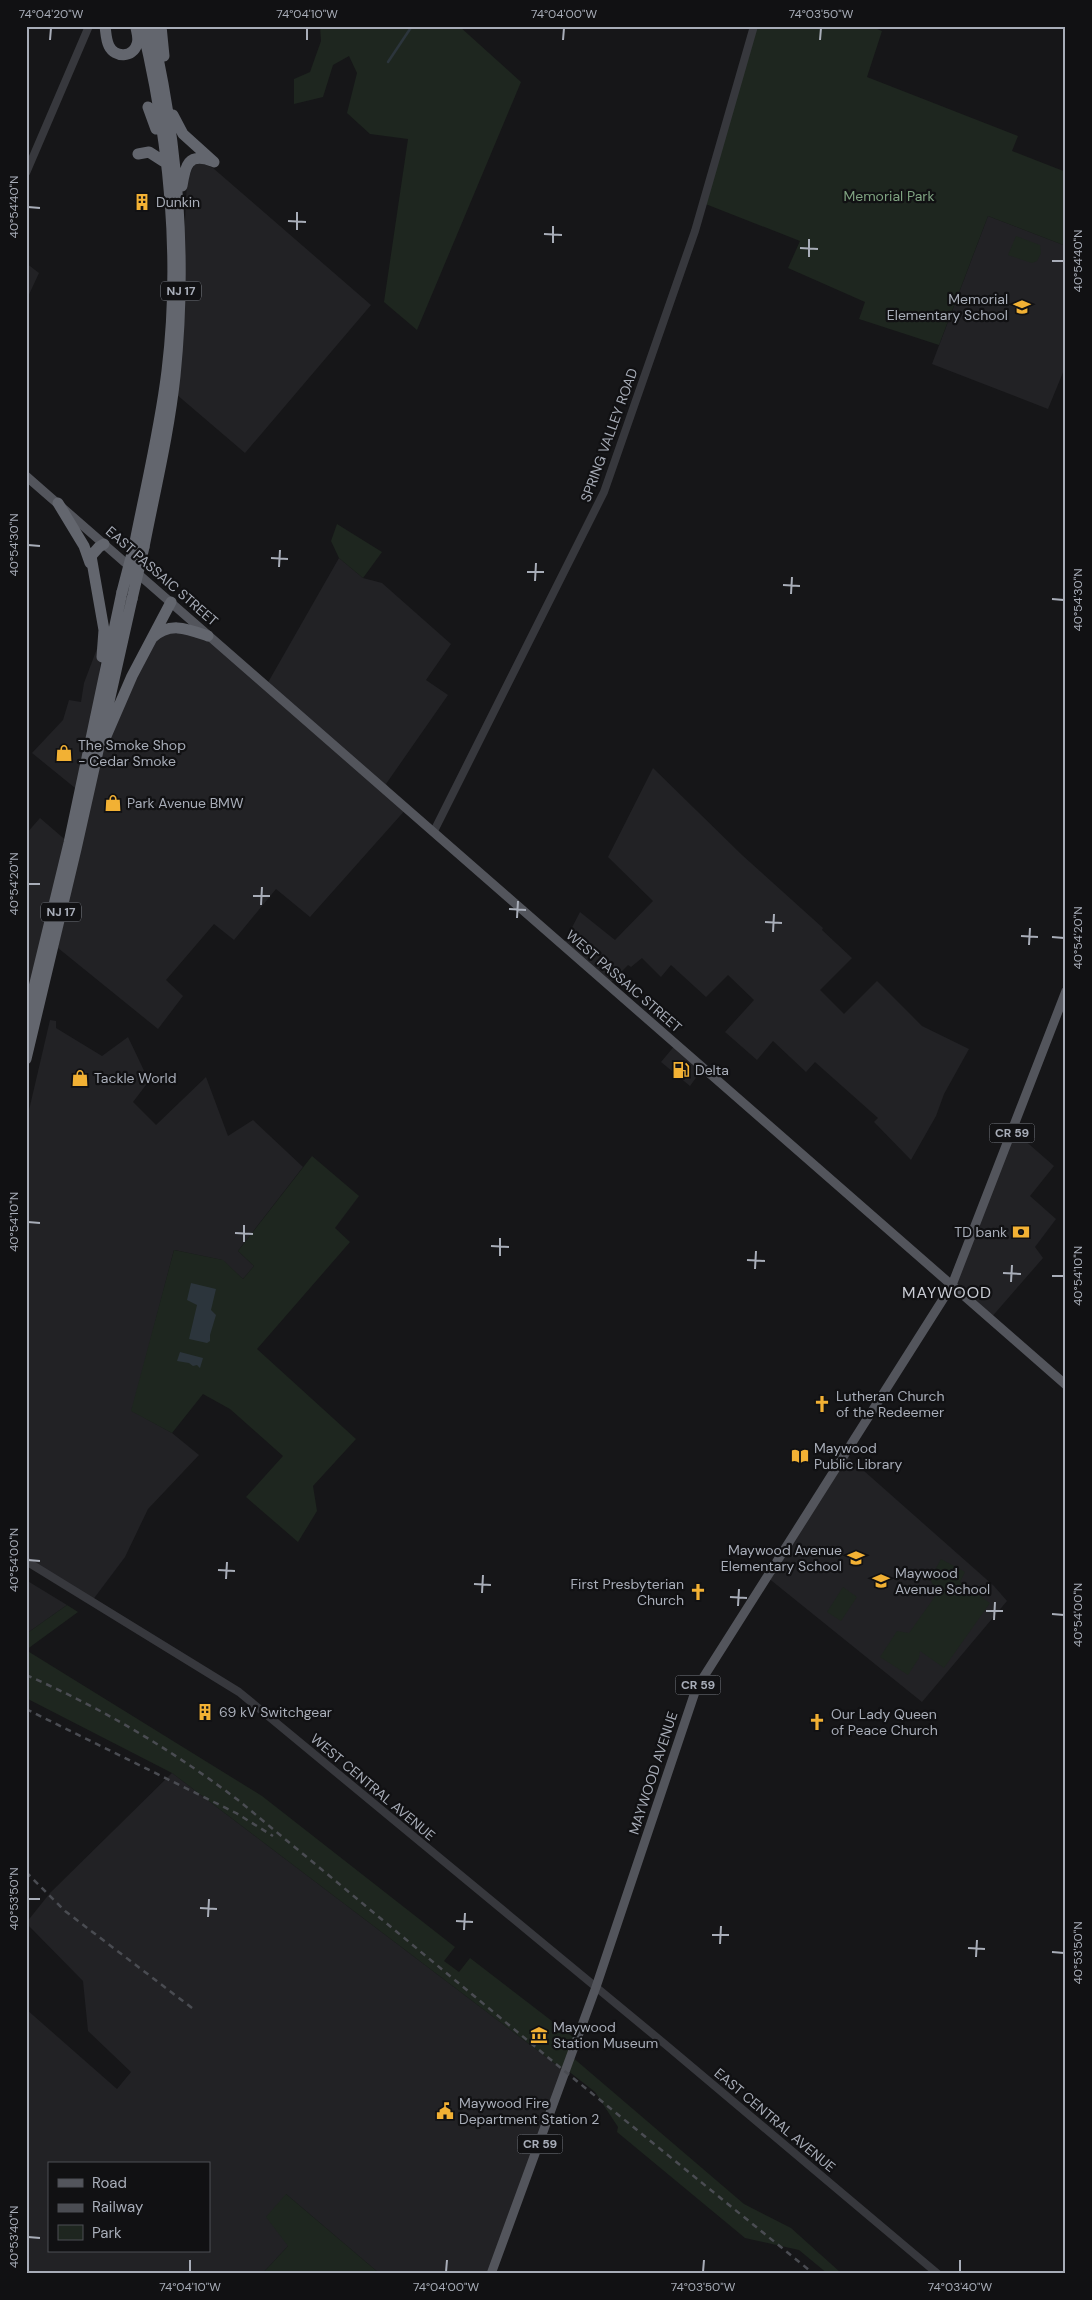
<svg xmlns="http://www.w3.org/2000/svg" width="1092" height="2300" font-family="'DM Sans',sans-serif">
<style>
.built{fill:#222225;fill-rule:evenodd}
.green{fill:#1e261f}
.water{fill:#2c353c}
.lines{fill:none;stroke-linecap:round;stroke-linejoin:round}
.stream{stroke:#2c353c;stroke-width:2.5}
.minor{stroke:#37383d;stroke-width:8}
.major{stroke:#53555c;stroke-width:9}
.highway{stroke:#63666e;stroke-width:11}
.rail{stroke:#4a4c52;stroke-width:2.5;stroke-dasharray:6 5;stroke-linecap:butt}
.highway-bridge{stroke:#63666e;stroke-width:11}
.ticks{fill:none;stroke:#a8adb8;stroke-width:2}
.labels{text-anchor:middle;stroke-width:4.5;stroke-linejoin:round;paint-order:stroke}
.shield{fill:#111113;stroke:#7b7e86;stroke-width:1}
.shield-label{font-size:12px;font-weight:bold;fill:#a8adb8}
.park-label{font-size:14px;fill:#7fa381;stroke:#111113}
.poi-label{font-size:14px;fill:#a8adb8;stroke:#111113;text-anchor:start}
.street-label{font-size:14px;fill:#a8adb8;stroke:#111113}
.quarter-label{font-size:16px;letter-spacing:1px;fill:#c9ccd4;stroke:#111113}
.neatline{fill:none;stroke:#a8adb8;stroke-width:2}
.ticks-label{font-size:12px;text-anchor:middle;fill:#a8adb8}
</style>
<rect width="100%" height="100%" fill="#161618"/>
<!-- built -->
<path class="built" d="M 202,163 L 213,168 L 371,305 L 245,453 L 176,394 L 187,181 L 194,165 Z
M 988,216 L 1066,246 L 1066,365 L 1048,409 L 932,364 Z
M 26,263 L 39,273 L 26,301 Z
M 339,558 L 363,578 L 382,583 L 451,644 L 426,680 L 448,695 L 386,784 L 407,808 L 310,917 L 276,889 L 234,940 L 214,924 L 166,980 L 183,996 L 158,1029 L 58,948 L 100,757 L 108,734 L 159,631 L 208,636 L 266,686 Z
M 104,630 L 93,733 L 80,792 L 32,753 L 63,720 L 69,700 L 81,702 L 84,683 Z
M 653,768 L 742,855 L 823,928 L 822,930 L 852,958 L 820,990 L 844,1014 L 877,981 L 922,1026 L 969,1049 L 944,1094 L 936,1116 L 911,1160 L 874,1122 L 878,1118 L 815,1062 L 806,1072 L 773,1041 L 757,1060 L 725,1032 L 754,1000 L 728,975 L 706,997 L 671,965 L 661,977 L 642,958 L 631,967 L 628,965 L 608,985 L 563,945 L 580,912 L 615,940 L 653,901 L 608,857 Z
M 40,818 L 69,843 L 26,1020 L 26,834 Z
M 50,1020 L 56,1021 L 56,1028 L 102,1056 L 128,1037 L 149,1081 L 133,1102 L 156,1125 L 206,1077 L 228,1136 L 253,1120 L 303,1167 L 238,1251 L 254,1266 L 243,1279 L 222,1260 L 174,1250 L 132,1411 L 172,1433 L 199,1455 L 148,1509 L 125,1557 L 92,1601 L 26,1561 L 26,1123 Z
M 676,1044 L 703,1068 L 690,1086 L 661,1062 Z
M 1013,1130 L 1054,1166 L 1030,1196 L 1056,1219 L 1035,1247 L 1043,1258 L 990,1319 L 952,1285 Z
M 846,1455 L 994,1586 L 1007,1601 L 922,1702 L 767,1577 Z
M 26,1580 L 67,1605 L 26,1634 Z
M 172,1773 L 562,2069 L 490,2274 L 380,2274 L 286,2194 L 288,2246 L 262,2274 L 26,2274 L 26,2009 L 117,2089 L 131,2072 L 88,2031 L 83,1981 L 26,1923 L 50,1893 ZM 49,2164 L 209,2164 L 209,2251 L 49,2251 Z"/>
<!-- green -->
<path class="green" d="M 320,26 L 459,26 L 521,82 L 417,330 L 384,302 L 408,139 L 370,134 L 347,113 L 357,73 L 349,56 L 333,65 L 323,97 L 294,104 L 294,79 L 310,72 L 321,41 Z
M 754,26 L 870,26 L 882,31 L 867,77 L 1018,136 L 1012,151 L 1066,172 L 1066,246 L 988,216 L 939,345 L 859,319 L 865,302 L 788,268 L 800,241 L 703,203 Z
M 1016,236 L 1040,245 L 1041,253 L 1037,261 L 1032,263 L 1008,255 Z
M 337,524 L 382,552 L 363,578 L 339,558 L 331,541 Z
M 312,1156 L 359,1196 L 335,1228 L 350,1242 L 257,1349 L 356,1439 L 313,1486 L 317,1511 L 298,1542 L 246,1497 L 283,1456 L 230,1409 L 203,1394 L 172,1433 L 131,1411 L 174,1250 L 223,1260 L 243,1279 L 254,1266 L 238,1251 Z
M 941,1559 L 965,1572 L 960,1582 L 990,1603 L 944,1668 L 920,1651 L 919,1658 L 908,1675 L 880,1657 L 897,1631 L 909,1633 L 941,1588 L 933,1585 L 930,1579 Z
M 843,1587 L 857,1597 L 841,1621 L 827,1612 Z
M 67,1605 L 78,1612 L 26,1650 L 26,1634 Z
M 26,1650 L 262,1796 L 455,1947 L 444,1961 L 459,1972 L 470,1958 L 574,2038 L 562,2069 L 172,1773 L 26,1698 Z
M 571,2056 L 744,2204 L 791,2228 L 840,2272 L 848,2274 L 828,2274 L 799,2250 L 745,2238 L 617,2132 L 618,2127 L 595,2092 L 567,2070 Z
M 286,2194 L 380,2274 L 262,2274 L 288,2246 L 266,2217 Z"/>
<!-- water -->
<path class="water" d="M 191,1283 L 216,1289 L 211,1310 L 216,1315 L 210,1335 L 210,1341 L 207,1343 L 189,1339 L 197,1305 L 187,1300 Z
M 180,1352 L 203,1358 L 200,1368 L 197,1365 L 193,1366 L 189,1363 L 177,1361 Z"/>
<g class="lines">
<!-- stream -->
<path class="stream" d="M 388,62 L 412,26"/>
<!-- minor -->
<path class="minor" d="M 26,173 L 89,26
M 434,831 L 604,492 L 695,231 L 754,26
M 26,1561 L 239,1692 L 666,2045 L 938,2274"/>
<!-- major -->
<path class="major" d="M 26,476 L 1066,1385
M 491,2274 L 596,1987 L 696,1689 L 952,1285 L 1066,991"/>
<!-- highway -->
<path class="highway" d="M 105,26 C 106,33 106,40 109,46 C 115,58 133,58 137,44 C 139,39 137,33 136,28
M 161,26 L 164,56
M 148,107 L 156,129
M 173,115 L 183,134 L 214,162
M 138,154 L 149,152 L 163,161
M 182,186 C 185,166 188,152 212,161
M 58,503 L 84,546 L 90,563
M 135,542 C 146,486 160,429 167,371 C 181,256 169,139 142,26
M 144,547 C 155,490 169,433 175,376 C 187,258 178,141 151,26
M 152,638 C 170,621 188,629 208,636
M 102,657 L 104,630 L 91,556 L 99,547 L 104,544
M 106,736 L 132,676 L 171,602
M 26,1020 L 69,843 L 122,592
M 26,1059 L 76,849 L 132,599"/>
<!-- rail -->
<path class="rail" d="M 26,1675 C 102,1708 172,1750 238,1800 L 562,2069 L 814,2274
M 26,1709 L 236,1813 L 273,1836
M 26,1872 L 65,1911 L 196,2011"/>
<!-- highway-bridge -->
<path class="highway-bridge" d="M 122,592 L 135,542
M 132,599 L 144,547"/>
</g>
<!-- ticks -->
<path class="ticks" d="M 50,40 L 51,28M 307,40 L 307,28M 563,40 L 564,28M 820,40 L 821,28M 28,207 L 40,208M 288,221 L 306,222M 297,230 L 297,212M 544,234 L 562,235M 553,243 L 553,226M 800,248 L 818,249M 809,257 L 809,239M 1052,261 L 1064,261M 28,545 L 40,546M 271,558 L 288,559M 279,567 L 280,550M 527,572 L 544,572M 535,581 L 536,563M 783,585 L 800,586M 791,594 L 792,577M 1052,599 L 1064,600M 28,884 L 40,884M 253,896 L 270,896M 261,905 L 262,887M 509,909 L 526,910M 517,918 L 518,901M 765,922 L 782,923M 773,932 L 774,914M 1021,936 L 1038,937M 1052,937 L 1064,938M 1029,945 L 1030,928M 28,1222 L 40,1223M 235,1233 L 253,1234M 244,1242 L 244,1225M 491,1246 L 509,1247M 500,1256 L 500,1238M 747,1260 L 765,1261M 755,1269 L 756,1251M 1003,1273 L 1021,1274M 1052,1276 L 1064,1276M 1011,1282 L 1012,1265M 28,1560 L 40,1561M 218,1570 L 235,1571M 226,1579 L 227,1562M 474,1584 L 491,1585M 482,1593 L 483,1575M 730,1597 L 747,1598M 738,1606 L 739,1589M 986,1611 L 1003,1611M 1052,1614 L 1064,1615M 994,1620 L 995,1602M 28,1899 L 40,1899M 200,1908 L 217,1909M 208,1917 L 209,1899M 456,1921 L 473,1922M 464,1930 L 465,1913M 712,1935 L 729,1935M 720,1944 L 721,1926M 968,1948 L 985,1949M 1052,1952 L 1064,1953M 976,1957 L 977,1940M 28,2237 L 40,2238M 190,2272 L 190,2260M 446,2272 L 447,2260M 703,2272 L 704,2260M 960,2272 L 960,2260"/>
<!-- icons -->
<defs>
<g id="building-bare" transform="scale(1.35)"><path d="M-4-6H4V6H1V3H-1V6H-4ZM-2.5-4.3h1.7v1.8h-1.7ZM.8-4.3h1.7v1.8H.8ZM-2.5-1h1.7V.8h-1.7ZM.8-1h1.7V.8H.8Z" fill="#f2b134" stroke="#111113" stroke-width="2.5" paint-order="stroke"/></g>
<g id="school-bare" transform="scale(1.35)"><path d="M0-5L7-2L0 1L-7-2ZM-4 1L0 2.5L4 1V4Q0 6-4 4Z" fill="#f2b134" stroke="#111113" stroke-width="2.5" paint-order="stroke"/></g>
<g id="shop-bare" transform="scale(1.35)"><path d="M-5-2.5h2.3a2.7 3.5 0 0 1 5.4 0H5L5.5 6h-11ZM-1.5-2.5h3a1.5 2.3 0 0 0-3 0Z" fill="#f2b134" stroke="#111113" stroke-width="2.5" paint-order="stroke"/></g>
<g id="fuel-bare" transform="scale(1.35)"><path d="M-5.5-6h7V0h2V4h1.3V-2.5L3-4.5l.8-.8L6-3V5H2.5V1h-1V6h-7ZM-4.2-4.7v3.2H.2V-4.7Z" fill="#f2b134" stroke="#111113" stroke-width="2.5" paint-order="stroke"/></g>
<g id="bank-bare" transform="scale(1.35)"><path d="M-6-4H6V4H-6ZM0-2.3a2.3 2.3 0 1 0 0 4.6a2.3 2.3 0 1 0 0-4.6Z" fill="#f2b134" stroke="#111113" stroke-width="2.5" paint-order="stroke"/></g>
<g id="church-bare" transform="scale(1.35)"><path d="M-1.2-6h2.4v3.5h3.3v2.4h-3.3V6h-2.4V-.1h-3.3v-2.4h3.3Z" fill="#f2b134" stroke="#111113" stroke-width="2.5" paint-order="stroke"/></g>
<g id="library-bare" transform="scale(1.35)"><path d="M-6-4Q-3-5.5-.7-3.5V5Q-3 3-6 4ZM6-4Q3-5.5 .7-3.5V5Q3 3 6 4Z" fill="#f2b134" stroke="#111113" stroke-width="2.5" paint-order="stroke"/></g>
<g id="museum-bare" transform="scale(1.35)"><path d="M0-6L6-3V-2H-6V-3ZM-5-1h2V3h-2ZM-1-1h2V3h-2ZM3-1h2V3H3ZM-6 4H6V6H-6Z" fill="#f2b134" stroke="#111113" stroke-width="2.5" paint-order="stroke"/></g>
<g id="civic-bare" transform="scale(1.35)"><path d="M-.6-6.5H3V-4.5H.6V-3L4-1V1h2V6H-6V1h2V-1L-.6-3ZM-1.2 2.5V6h2.4V2.5Z" fill="#f2b134" stroke="#111113" stroke-width="2.5" paint-order="stroke"/></g>
</defs>
<g fill-rule="evenodd">
<use href="#building-bare" x="142" y="202"/>
<use href="#school-bare" x="1022" y="307"/>
<use href="#shop-bare" x="64" y="753"/>
<use href="#shop-bare" x="113" y="803"/>
<use href="#fuel-bare" x="681" y="1070"/>
<use href="#shop-bare" x="80" y="1078"/>
<use href="#bank-bare" x="1021" y="1232"/>
<use href="#church-bare" x="822" y="1404"/>
<use href="#library-bare" x="800" y="1456"/>
<use href="#school-bare" x="856" y="1558"/>
<use href="#school-bare" x="881" y="1581"/>
<use href="#church-bare" x="698" y="1592"/>
<use href="#building-bare" x="205" y="1712"/>
<use href="#church-bare" x="817" y="1722"/>
<use href="#museum-bare" x="539" y="2035"/>
<use href="#civic-bare" x="445" y="2111"/>
</g>
<g class="labels">
<!-- shield labels -->
<g class="shield">
<rect x="161" y="281.5" width="40" height="19" rx="4"/>
<rect x="41" y="902.5" width="40" height="19" rx="4"/>
<rect x="989.5" y="1123.5" width="45" height="19" rx="4"/>
<rect x="675.5" y="1675.5" width="45" height="19" rx="4"/>
<rect x="517.5" y="2134.5" width="45" height="19" rx="4"/>
</g>
<g class="shield-label">
<text x="181" y="295">NJ 17</text>
<text x="61" y="916">NJ 17</text>
<text x="1012" y="1137">CR 59</text>
<text x="698" y="1689">CR 59</text>
<text x="540" y="2148">CR 59</text>
</g>
<!-- park labels -->
<g class="park-label">
<text x="889" y="201">Memorial Park</text>
</g>
<!-- poi labels -->
<g class="poi-label">
<text x="156" y="207">Dunkin</text>
<text x="1008" y="304" text-anchor="end">Memorial<tspan x="1008" dy="16">Elementary School</tspan></text>
<text x="78" y="750">The Smoke Shop<tspan x="78" dy="16">- Cedar Smoke</tspan></text>
<text x="127" y="808">Park Avenue BMW</text>
<text x="695" y="1075">Delta</text>
<text x="94" y="1083">Tackle World</text>
<text x="1007" y="1237" text-anchor="end">TD bank</text>
<text x="836" y="1401">Lutheran Church<tspan x="836" dy="16">of the Redeemer</tspan></text>
<text x="814" y="1453">Maywood<tspan x="814" dy="16">Public Library</tspan></text>
<text x="842" y="1555" text-anchor="end">Maywood Avenue<tspan x="842" dy="16">Elementary School</tspan></text>
<text x="895" y="1578">Maywood<tspan x="895" dy="16">Avenue School</tspan></text>
<text x="684" y="1589" text-anchor="end">First Presbyterian<tspan x="684" dy="16">Church</tspan></text>
<text x="219" y="1717">69 kV Switchgear</text>
<text x="831" y="1719">Our Lady Queen<tspan x="831" dy="16">of Peace Church</tspan></text>
<text x="553" y="2032">Maywood<tspan x="553" dy="16">Station Museum</tspan></text>
<text x="459" y="2108">Maywood Fire<tspan x="459" dy="16">Department Station 2</tspan></text>
</g>
<!-- street labels -->
<g class="street-label">
<text transform="translate(609 435) rotate(-70)" y="5">SPRING VALLEY ROAD</text>
<text transform="translate(162 576) rotate(41)" y="5">EAST PASSAIC STREET</text>
<text transform="translate(624 981) rotate(41)" y="5">WEST PASSAIC STREET</text>
<text transform="translate(653 1773) rotate(-72)" y="5">MAYWOOD AVENUE</text>
<text transform="translate(373 1787) rotate(40)" y="5">WEST CENTRAL AVENUE</text>
<text transform="translate(775 2120) rotate(40)" y="5">EAST CENTRAL AVENUE</text>
</g>
<!-- quarter labels -->
<g class="quarter-label">
<text x="947" y="1298">MAYWOOD</text>
</g>
</g>
<!-- border -->
<rect width="1092" height="2300" fill="none" stroke="#111113" stroke-width="55"/>
<!-- legend -->
<rect x="48" y="2162" width="162" height="90" fill="#111113" stroke="#4d4f55"/>
<rect x="58" y="2179" width="25" height="8" fill="#53555c" stroke="#4d4f55"/>
<text x="92" y="2188" font-size="15" fill="#a8adb8">Road</text>
<rect x="58" y="2204" width="25" height="8" fill="#4a4c52" stroke="#4d4f55"/>
<text x="92" y="2212" font-size="15" fill="#a8adb8">Railway</text>
<rect x="58" y="2225" width="25" height="15" fill="#1e261f" stroke="#4d4f55"/>
<text x="92" y="2238" font-size="15" fill="#a8adb8">Park</text>
<rect x="28" y="28" width="1036" height="2244" class="neatline"/>
<g class="ticks-label">
<text x="51" y="18">74°04'20"W</text>
<text x="307" y="18">74°04'10"W</text>
<text x="564" y="18">74°04'00"W</text>
<text x="821" y="18">74°03'50"W</text>
<text transform="translate(14 207) rotate(-90)" y="4">40°54'40"N</text>
<text transform="translate(1078 261) rotate(-90)" y="4">40°54'40"N</text>
<text transform="translate(14 545) rotate(-90)" y="4">40°54'30"N</text>
<text transform="translate(1078 600) rotate(-90)" y="4">40°54'30"N</text>
<text transform="translate(14 884) rotate(-90)" y="4">40°54'20"N</text>
<text transform="translate(1078 938) rotate(-90)" y="4">40°54'20"N</text>
<text transform="translate(14 1222) rotate(-90)" y="4">40°54'10"N</text>
<text transform="translate(1078 1276) rotate(-90)" y="4">40°54'10"N</text>
<text transform="translate(14 1560) rotate(-90)" y="4">40°54'00"N</text>
<text transform="translate(1078 1615) rotate(-90)" y="4">40°54'00"N</text>
<text transform="translate(14 1899) rotate(-90)" y="4">40°53'50"N</text>
<text transform="translate(1078 1953) rotate(-90)" y="4">40°53'50"N</text>
<text transform="translate(14 2237) rotate(-90)" y="4">40°53'40"N</text>
<text x="190" y="2291">74°04'10"W</text>
<text x="446" y="2291">74°04'00"W</text>
<text x="703" y="2291">74°03'50"W</text>
<text x="960" y="2291">74°03'40"W</text>
</g>
</svg>
